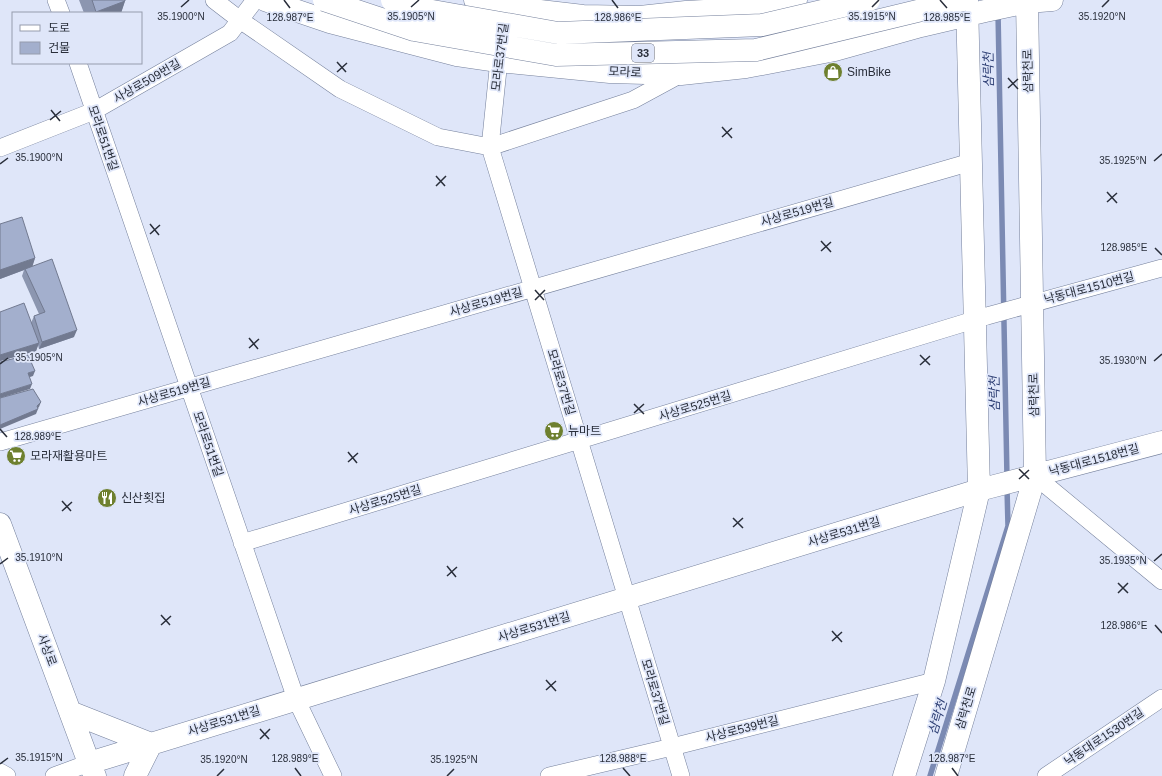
<svg xmlns="http://www.w3.org/2000/svg" width="1162" height="776" font-family="Helvetica,'Noto Sans KR',sans-serif">
<style>
.lines{fill:none;stroke-linecap:round;stroke-linejoin:round}
.stream{stroke:#7b8ab3;stroke-width:5.5}
.street-casing{stroke:#75809c;stroke-width:18}
.secondary-casing{stroke:#75809c;stroke-width:23}
.street{stroke:#fff;stroke-width:17}
.secondary{stroke:#fff;stroke-width:22}
.highway-bridge-casing{stroke:#75809c;stroke-width:23;stroke-linecap:butt}
.highway-bridge{stroke:#fff;stroke-width:22}
.wall{fill:#8c96b0}
.shaded-wall{fill:#727a90}
.building{fill:#a3afcd;stroke:#727a90}
.ticks{fill:none;stroke:#292e3a;stroke-width:1.5}
.labels{text-anchor:middle;stroke-width:3.5;stroke-linejoin:round;paint-order:stroke}
.shield{fill:#dfe6f9;stroke:#606573;stroke-width:1}
.shield-label{font-size:11px;font-weight:bold;fill:#292e3a}
.street-label{font-size:12px;fill:#292e3a;stroke:#dfe6f9}
.poi-label{font-size:12px;fill:#292e3a;stroke:#dfe6f9;text-anchor:start}
.water-label{font-size:13px;font-style:italic;fill:#2e3f74;stroke:#dfe6f9}
.ticks-label{font-size:10px;text-anchor:middle;fill:#292e3a;stroke:#dfe6f9;stroke-width:3.5;stroke-linejoin:round;paint-order:stroke}
</style>
<rect width="100%" height="100%" fill="#dfe6f9"/>
<g class="lines">
<!-- stream -->
<path class="stream" d="M 998,12 L 1007,478
M 930,776 L 1008,526 L 1007,488"/>
<!-- street casing -->
<g class="street-casing">
<path id="street" d="M 56,0 L 61,13
M 214,0 L 240,20 L 340,89 L 438,137 L 490,147 L 633,100 L 681,74
M 500,50 L 490,147 L 681,776
M 78,63 L 296,699 L 333,776
M 0,148 L 94,111 L 230,33 L 255,0
M 0,442 L 971,162
M 1035,476 L 1162,581
M 242,543 L 987,316 L 1162,268
M 0,772 L 7,776
M 54,776 L 89,763
M 549,776 L 672,747 L 934,681
M 1046,776 L 1162,698"/>
</g>
<!-- secondary casing -->
<g class="secondary-casing">
<path id="secondary" d="M 265,0 L 330,22 L 457,55 L 498,61 L 610,72 L 681,74 L 746,67 L 835,50 L 921,26 L 985,11 L 1027,2 L 1052,0
M 475,0 L 532,10 L 583,16 L 640,17 L 686,12 L 758,8 L 796,0
M 0,524 L 89,763 L 95,776
M 70,712 L 151,744 L 135,776
M 89,763 L 979,490 L 1162,442
M 904,776 L 934,681 L 979,490 L 967,1
M 946,776 L 1035,476 L 1027,0"/>
</g>
<!-- street -->
<use href="#street" class="street"/>
<!-- secondary -->
<use href="#secondary" class="secondary"/>
<!-- highway-bridge casing -->
<g class="highway-bridge-casing">
<path id="highway-bridge" d="M 324,0 L 414,30 L 556,55 L 756,50 L 963,0
M 392,0 L 415,8 L 558,33 L 762,25 L 869,0"/>
</g>
<!-- highway-bridge -->
<use href="#highway-bridge" class="highway-bridge"/>
</g>
<!-- wall -->
<path class="wall" d="M 79,0 L 125,0 L 125,1 L 121,13 L 84,13 Z
M 0,224 L 35,258 L 32,266 L 74,337 L 39,349 L 38,345 L 36,351 L 0,361 L 0,312 L 31,323 L 34,316 L 39,314 L 22,276 L 24,270 L 0,279 Z"/>
<!-- shaded-wall -->
<path class="shaded-wall" d="M 125,1 L 121,13 L 96,13 L 96,12 Z
M 35,258 L 32,268 L 25,269 L 24,270 L 0,279 L 0,270 Z
M 77,330 L 74,337 L 39,349 L 42,342 Z
M 39,343 L 36,351 L 0,361 L 0,355 Z
M 35,371 L 33,376 L 27,378 L 28,373 Z
M 32,384 L 30,389 L 0,398 L 0,394 Z
M 41,402 L 39,407 L 36,410 L 38,409 L 36,414 L 0,429 L 0,425 L 37,406 Z"/>
<!-- building -->
<path class="building" d="M 92,0 L 125,0 L 125,1 L 96,12 Z
M 22,217 L 35,258 L 0,270 L 0,224 Z
M 52,259 L 77,330 L 42,342 L 34,316 L 45,312 L 25,269 Z
M 24,303 L 39,343 L 0,355 L 0,312 Z
M 28,355 L 35,371 L 28,373 L 32,384 L 0,394 L 0,362 Z
M 33,389 L 41,402 L 37,406 L 38,409 L 0,425 L 0,398 Z"/>
<!-- ticks -->
<path class="ticks" d="M 284,0 L 290,8M 612,0 L 618,8M 940,0 L 947,8M 181,7 L 189,0M 411,7 L 419,0M 872,7 L 879,0M 1102,7 L 1109,0M 337,62 L 346,72M 337,72 L 347,63M 1008,78 L 1018,89M 1008,88 L 1018,79M 51,110 L 60,121M 50,120 L 61,111M 722,127 L 732,138M 722,137 L 732,128M 1154,161 L 1162,154M 0,164 L 8,158M 436,176 L 445,186M 436,186 L 446,176M 1107,192 L 1117,203M 1107,202 L 1117,193M 150,224 L 159,235M 150,234 L 160,225M 821,241 L 831,252M 1155,248 L 1162,255M 821,251 L 831,242M 535,290 L 544,300M 535,300 L 545,290M 249,338 L 258,349M 249,348 L 259,339M 920,355 L 930,365M 1154,361 L 1162,354M 0,364 L 8,358M 920,365 L 930,356M 634,404 L 644,414M 634,413 L 644,404M 0,429 L 7,437M 348,452 L 357,463M 348,462 L 358,453M 1019,469 L 1029,479M 1019,479 L 1029,470M 62,501 L 71,511M 62,511 L 72,502M 733,518 L 743,528M 733,527 L 743,518M 1154,561 L 1162,554M 0,564 L 8,558M 447,566 L 456,577M 447,576 L 457,567M 1118,583 L 1128,593M 1118,593 L 1128,583M 161,615 L 170,625M 161,625 L 171,616M 1155,625 L 1162,633M 832,631 L 842,642M 832,641 L 842,632M 546,680 L 556,691M 546,690 L 556,681M 260,729 L 269,739M 260,739 L 270,729M 0,764 L 8,758M 295,768 L 301,776M 623,768 L 630,776M 952,768 L 958,776M 217,776 L 224,769M 447,776 L 454,769"/>
<!-- icons -->
<defs>
<g id="shop-disc" transform="scale(1)"><circle r="9.5" fill="#6e802f" stroke="#dfe6f9"/><path d="M-5-2.5h2.3a2.7 3.5 0 0 1 5.4 0H5L5.5 6h-11ZM-1.5-2.5h3a1.5 2.3 0 0 0-3 0Z" fill="#fff"/></g>
<g id="supermarket-disc" transform="scale(1)"><circle r="9.5" fill="#6e802f" stroke="#dfe6f9"/><path d="M-6-5.5h2.5l.6 2H6L4.5 2H-2.5L-4.4-4H-6ZM-1.5 3.2a1.3 1.3 0 1 0 .1 0ZM3 3.2a1.3 1.3 0 1 0 .1 0Z" fill="#fff"/></g>
<g id="restaurant-disc" transform="scale(1)"><circle r="9.5" fill="#6e802f" stroke="#dfe6f9"/><path d="M-5-6h1v4h1v-4h1v4h1v-4h1v5L-1.5 .5V6h-2V.5L-5-1ZM5-6V6H3V1.5H1.5Q1.5-4 5-6Z" fill="#fff"/></g>
</defs>
<g fill-rule="evenodd">
<use href="#shop-disc" x="833" y="72"/>
<use href="#supermarket-disc" x="554" y="431"/>
<use href="#supermarket-disc" x="16" y="456"/>
<use href="#restaurant-disc" x="107" y="498"/>
</g>
<g class="labels">
<!-- shield labels -->
<rect class="shield" x="632" y="44" width="22" height="18" rx="3"/>
<g class="shield-label">
<text x="643" y="57">33</text>
</g>
<!-- street labels -->
<g class="street-label">
<text transform="translate(500 57) rotate(-83)" y="4">모라로37번길</text>
<text transform="translate(1028 71) rotate(-91)" y="4">삼락천로</text>
<text transform="translate(625 72) rotate(3)" y="4">모라로</text>
<text transform="translate(147 81) rotate(-30)" y="4">사상로509번길</text>
<text transform="translate(103 138) rotate(71)" y="4">모라로51번길</text>
<text transform="translate(797 212) rotate(-16)" y="4">사상로519번길</text>
<text transform="translate(1089 288) rotate(-15)" y="4">낙동대로1510번길</text>
<text transform="translate(486 302) rotate(-16)" y="4">사상로519번길</text>
<text transform="translate(561 382) rotate(73)" y="4">모라로37번길</text>
<text transform="translate(174 392) rotate(-16)" y="4">사상로519번길</text>
<text transform="translate(1034 395) rotate(-91)" y="4">삼락천로</text>
<text transform="translate(695 406) rotate(-17)" y="4">사상로525번길</text>
<text transform="translate(208 444) rotate(71)" y="4">모라로51번길</text>
<text transform="translate(1094 460) rotate(-15)" y="4">낙동대로1518번길</text>
<text transform="translate(385 500) rotate(-17)" y="4">사상로525번길</text>
<text transform="translate(844 532) rotate(-17)" y="4">사상로531번길</text>
<text transform="translate(534 627) rotate(-17)" y="4">사상로531번길</text>
<text transform="translate(47 650) rotate(70)" y="4">사상로</text>
<text transform="translate(655 692) rotate(73)" y="4">모라로37번길</text>
<text transform="translate(966 708) rotate(-73)" y="4">삼락천로</text>
<text transform="translate(224 721) rotate(-17)" y="4">사상로531번길</text>
<text transform="translate(742 729) rotate(-14)" y="4">사상로539번길</text>
<text transform="translate(1104 737) rotate(-34)" y="4">낙동대로1530번길</text>
</g>
<!-- poi labels -->
<g class="poi-label">
<text x="847" y="76">SimBike</text>
<text x="568" y="435">뉴마트</text>
<text x="30" y="460">모라재활용마트</text>
<text x="121" y="502">신산횟집</text>
</g>
<!-- water labels -->
<g class="water-label">
<text transform="translate(988 70) rotate(-91)" y="5">삼락천</text>
<text transform="translate(994 394) rotate(-91)" y="5">삼락천</text>
<text transform="translate(937 717) rotate(-73)" y="5">삼락천</text>
</g>
</g>
<g class="ticks-label">
<text x="181" y="20">35.1900°N</text>
<text x="411" y="20">35.1905°N</text>
<text x="872" y="20">35.1915°N</text>
<text x="1102" y="20">35.1920°N</text>
<text x="618" y="21">128.986°E</text>
<text x="947" y="21">128.985°E</text>
<text x="290" y="21">128.987°E</text>
<text x="39" y="161">35.1900°N</text>
<text x="1123" y="164">35.1925°N</text>
<text x="1124" y="251">128.985°E</text>
<text x="39" y="361">35.1905°N</text>
<text x="1123" y="364">35.1930°N</text>
<text x="38" y="440">128.989°E</text>
<text x="39" y="561">35.1910°N</text>
<text x="1123" y="564">35.1935°N</text>
<text x="1124" y="629">128.986°E</text>
<text x="39" y="761">35.1915°N</text>
<text x="295" y="762">128.989°E</text>
<text x="623" y="762">128.988°E</text>
<text x="952" y="762">128.987°E</text>
<text x="224" y="763">35.1920°N</text>
<text x="454" y="763">35.1925°N</text>
</g>
<!-- legend -->
<rect x="12" y="12" width="130" height="52" fill="#dfe6f9" stroke="#969cad"/>
<rect x="20" y="25" width="20" height="6" fill="#ffffff" stroke="#969cad"/>
<text x="48" y="32" font-size="12" fill="#292e3a">도로</text>
<rect x="20" y="42" width="20" height="12" fill="#a3afcd" stroke="#969cad"/>
<text x="48" y="52" font-size="12" fill="#292e3a">건물</text>
</svg>
